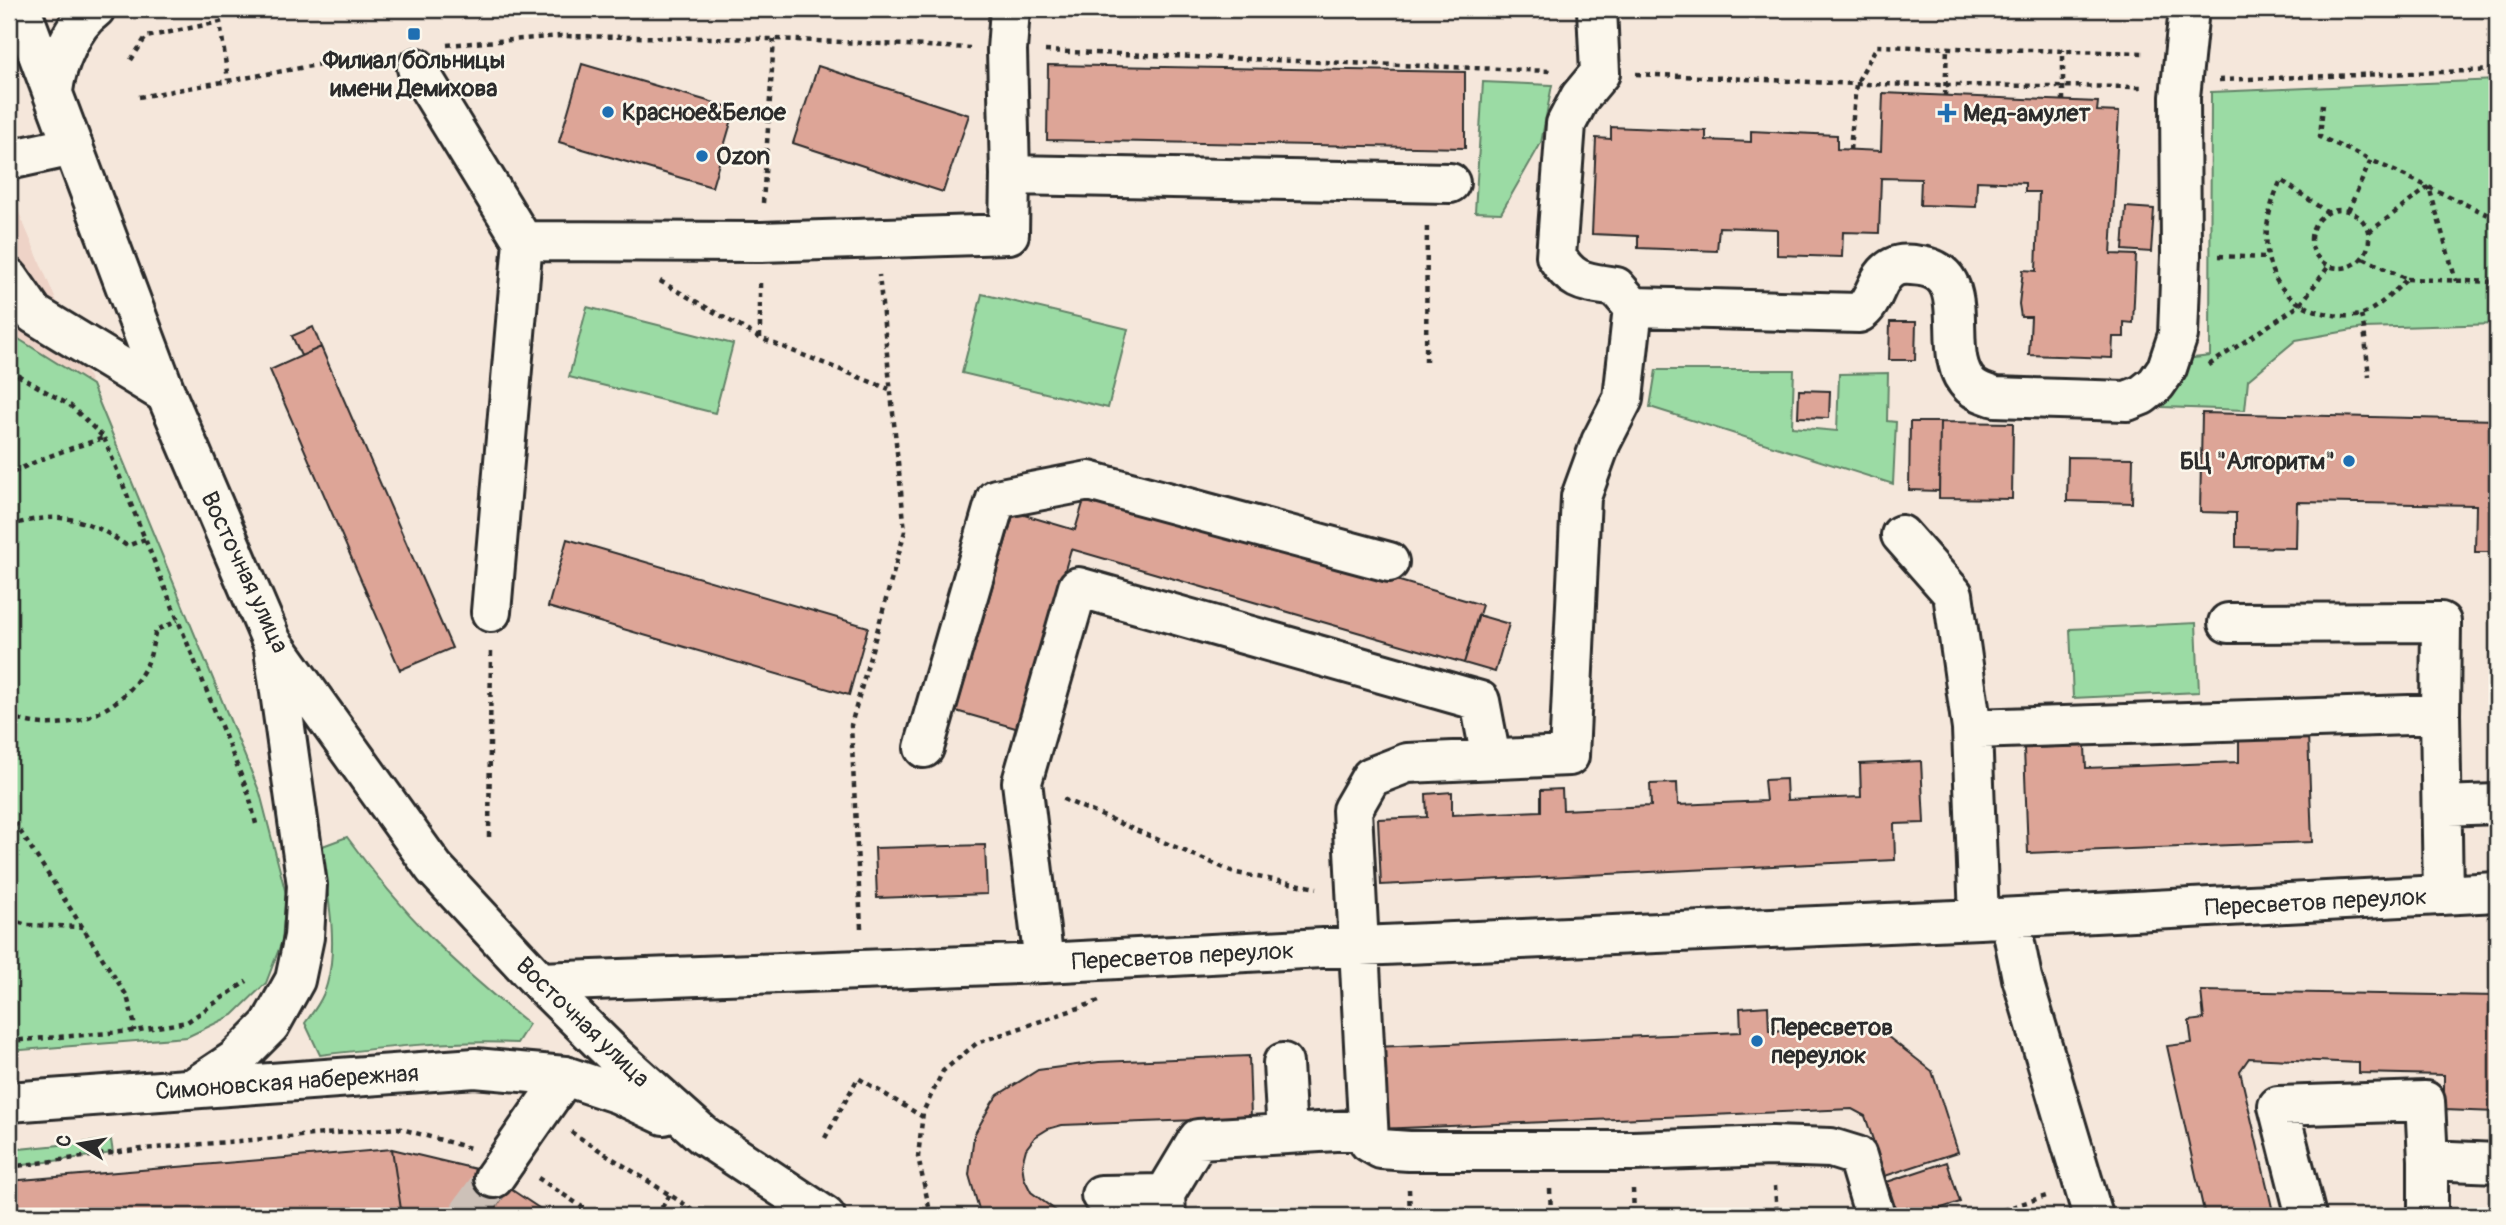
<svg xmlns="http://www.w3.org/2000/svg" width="2506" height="1225" font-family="Pangolin,sans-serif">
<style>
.built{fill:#eed3c7}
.green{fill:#9bdba4;stroke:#638368;stroke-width:2}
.building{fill:#dda597;stroke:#2b2b2b;stroke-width:2}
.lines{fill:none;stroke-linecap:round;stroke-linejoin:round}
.minor-tunnel{stroke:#cdc1b8;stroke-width:38;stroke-dasharray:38 19;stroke-linecap:butt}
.minor-casing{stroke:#2b2b2b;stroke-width:44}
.major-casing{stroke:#2b2b2b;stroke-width:44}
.path{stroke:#2b2b2b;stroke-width:4.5;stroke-dasharray:5 5;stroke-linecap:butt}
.minor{stroke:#fbf7ec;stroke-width:38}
.major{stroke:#fbf7ec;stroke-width:38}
.poi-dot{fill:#1f6fb2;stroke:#fbf7ec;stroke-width:2.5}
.labels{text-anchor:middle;stroke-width:5;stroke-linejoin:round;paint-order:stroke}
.poi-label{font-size:24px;font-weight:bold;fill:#2b2b2b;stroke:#fbf7ec;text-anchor:start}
.street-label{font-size:24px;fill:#2b2b2b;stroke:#fbf7ec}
</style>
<rect width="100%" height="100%" fill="#f5e7db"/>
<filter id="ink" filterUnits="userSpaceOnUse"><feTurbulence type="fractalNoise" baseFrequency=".0143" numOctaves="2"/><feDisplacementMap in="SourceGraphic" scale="14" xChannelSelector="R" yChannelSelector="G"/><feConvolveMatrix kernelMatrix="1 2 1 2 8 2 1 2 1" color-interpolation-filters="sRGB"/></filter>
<g filter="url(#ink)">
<!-- built -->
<path class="built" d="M 9,189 L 53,293 L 92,385 L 9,333 Z"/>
<!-- green -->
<path class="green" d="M 2497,80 L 2497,324 L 2364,328 L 2296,340 L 2248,380 L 2245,410 L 2163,407 L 2177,360 L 2210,356 L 2211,92 Z
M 1483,82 L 1552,85 L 1541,143 L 1501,213 L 1475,212 Z
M 982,294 L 1128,329 L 1108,408 L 962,373 Z
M 587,307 L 733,344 L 715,413 L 569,377 Z
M 9,333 L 92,385 L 260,793 L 286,894 L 282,941 L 266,983 L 233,1015 L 187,1037 L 9,1051 Z
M 1656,370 L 1794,370 L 1792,427 L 1837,431 L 1839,374 L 1888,373 L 1887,421 L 1896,422 L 1893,484 L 1650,407 Z
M 2196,623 L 2199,692 L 2073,698 L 2070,629 Z
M 347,837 C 402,913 455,966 529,1024 L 517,1043 C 450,1040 386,1047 320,1055 L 305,1023 C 314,1011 323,999 327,984 C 339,943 327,888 320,847 Z
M 111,1140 L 113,1153 L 9,1167 L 9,1150 Z"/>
<!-- building -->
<path class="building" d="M 582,64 L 735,109 L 712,187 L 559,142 Z
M 1048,65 L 1465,72 L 1465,148 L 1047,140 Z
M 818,66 L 969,115 L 943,192 L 793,143 Z
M 1883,93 L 2098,102 L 2097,111 L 2119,112 L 2111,254 L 2136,255 L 2133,323 L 2124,322 L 2124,337 L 2113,337 L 2112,358 L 2029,355 L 2031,317 L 2021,317 L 2019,304 L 2023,270 L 2036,271 L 2039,192 L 2025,192 L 2025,183 L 1977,181 L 1976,207 L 1920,205 L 1921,179 L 1881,178 L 1879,233 L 1843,232 L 1842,257 L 1777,255 L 1777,229 L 1719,227 L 1717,251 L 1638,248 L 1638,236 L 1592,234 L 1596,138 L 1611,139 L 1611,127 L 1706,131 L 1706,140 L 1751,142 L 1751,131 L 1837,135 L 1837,149 L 1881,151 Z
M 2126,207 L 2154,209 L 2151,252 L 2123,250 Z
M 1890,322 L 1916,322 L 1915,360 L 1889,360 Z
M 313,327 L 321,347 L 301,356 L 292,336 Z
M 321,347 L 452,648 L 400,670 L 270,370 Z
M 1799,390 L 1830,391 L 1829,418 L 1798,417 Z
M 2202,413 L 2497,420 L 2497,552 L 2475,552 L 2476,505 L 2297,502 L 2296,548 L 2236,547 L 2236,513 L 2200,512 Z
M 1910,422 L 1940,422 L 1939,491 L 1909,490 Z
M 1940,422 L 2013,423 L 2012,499 L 1939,498 Z
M 2068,457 L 2133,458 L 2132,503 L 2067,501 Z
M 1087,490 L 1482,605 L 1464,663 L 1071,549 L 1019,729 L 956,711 L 1014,512 L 1075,530 Z
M 567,539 L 868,627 L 849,695 L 548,607 Z
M 1478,615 L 1509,624 L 1495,672 L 1464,663 Z
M 2494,730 L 2497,730 L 2497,791 Z
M 2308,734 L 2312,842 L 2028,853 L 2024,748 L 2085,746 L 2086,768 L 2239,762 L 2239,737 Z
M 1921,761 L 1924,823 L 1894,824 L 1895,860 L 1381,885 L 1378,819 L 1427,817 L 1426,794 L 1452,792 L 1452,815 L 1541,811 L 1541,790 L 1562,789 L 1563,810 L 1651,806 L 1650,784 L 1677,783 L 1678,805 L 1766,801 L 1764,780 L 1786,779 L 1787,800 L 1861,797 L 1860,764 Z
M 985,845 L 987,894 L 877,898 L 875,848 Z
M 2201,991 L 2497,996 L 2497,1112 L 2444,1110 L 2444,1075 L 2359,1073 L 2359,1063 L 2249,1058 L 2240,1071 L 2274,1216 L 2205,1216 L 2167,1046 L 2192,1043 L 2189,1021 L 2204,1019 Z
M 1768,1006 L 1769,1031 L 1874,1026 L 1932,1071 L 1958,1152 L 1885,1176 L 1865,1116 L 1852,1109 L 1378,1129 L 1374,1047 L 1741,1032 L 1740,1008 Z
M 1249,1056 L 1251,1118 L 1062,1125 L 1048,1129 L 1035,1137 L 1026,1149 L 1022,1164 L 1024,1178 L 1031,1192 L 1063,1216 L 981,1216 L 969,1175 L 974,1135 L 992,1103 L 998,1095 L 1038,1070 L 1099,1062 Z
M 392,1149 L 402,1216 L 9,1216 L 9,1181 Z
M 392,1149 L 484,1171 L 453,1216 L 402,1216 Z
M 1947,1162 L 1960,1202 L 1917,1216 L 1898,1216 L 1887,1182 Z
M 484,1171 L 509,1188 L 490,1216 L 453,1216 Z
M 509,1188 L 551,1216 L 490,1216 Z"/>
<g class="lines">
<!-- minor-tunnel -->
<path class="minor-tunnel" d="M 467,1216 L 494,1178"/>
<!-- minor casing -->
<g class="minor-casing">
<path id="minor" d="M 1010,9 L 1007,50 L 1010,175 L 1450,183
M 1597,9 L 1600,73 L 1580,97 L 1566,124 L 1556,256 C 1573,284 1586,282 1616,287 L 1633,307 L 1859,313 C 1877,301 1874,277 1894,267 C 1903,263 1912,265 1921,266 C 1980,275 1936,355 1971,386 C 1978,392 1986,394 1995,397 L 2127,401 L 2142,395 L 2156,384 L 2167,368 L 2178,335 L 2181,255 L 2180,97 L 2189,9
M 417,68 L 523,241 L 761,242 L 1009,234 L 1010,175
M 9,160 L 73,146
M 9,278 L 34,314 L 166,394
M 1633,307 L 1623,399 L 1601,442 L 1581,497 L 1569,756 L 1407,763 L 1371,777 L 1352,810 L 1369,1142 L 1381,1149 L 1409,1151 L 1633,1151 L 1772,1146 L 1831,1148 L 1857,1156 L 1875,1216
M 1901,535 L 1953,594 L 1972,729 L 1979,919
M 491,612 L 523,241
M 2228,623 L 2441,622 L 2440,714
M 1972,729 L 2440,714 L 2443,895
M 924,748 L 996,499 L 1089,481 L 1389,562
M 2442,806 L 2497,804
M 2010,918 L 2022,978 L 2093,1216
M 1044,963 L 1022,782 L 1078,587 L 1480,701 L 1491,759
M 540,982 L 1044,963 L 1360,946 L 1979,919 L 2497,892
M 1287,1134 L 1368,1129
M 494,1178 L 565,1076
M 1101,1195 L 1165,1194
M 1166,1216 L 1165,1194 L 1198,1139 L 1287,1134 L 1283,1063
M 2306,1216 L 2278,1106 L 2425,1101 L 2428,1160 L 2497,1163
M 2428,1216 L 2428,1160"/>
</g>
<!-- major casing -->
<g class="major-casing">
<path id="major" d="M 21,9 L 166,394 L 272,642 L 434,868 L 540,982 L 616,1057 L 703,1135 L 825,1216
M 53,91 C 56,65 73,24 95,9
M 196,1086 L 235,1060 L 270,1025 L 295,980 L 304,937 L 307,885 L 274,649
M 9,1102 L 475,1068 L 565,1076 L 619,1094 L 664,1115"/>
</g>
<!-- path -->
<path class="path" d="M 447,45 L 561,36 L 774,39 L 970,48
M 1045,51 L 1550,71
M 131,60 L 146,37 L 220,22 L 228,80
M 1636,74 L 1856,84 L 2141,87
M 2219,80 L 2497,70
M 1945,96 L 1947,48
M 139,97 L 383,53
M 2063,101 L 2063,50
M 2323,104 L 2320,137 L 2371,160
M 1850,150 L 1856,84 L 1877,46 L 2145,53
M 763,203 L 774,39
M2311 239a29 29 0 1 1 58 0a29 29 0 1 1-58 0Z
M 2348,211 L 2371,160 L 2497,219
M 2328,213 L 2281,180 C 2258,228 2257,292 2317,311 C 2329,315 2347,318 2360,315 C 2375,311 2396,290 2407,279 L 2363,258
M 2369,232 L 2429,187 L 2456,281
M 2219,256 L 2267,258
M 2407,279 L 2497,282
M 660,281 L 760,338 L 889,389
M 2361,315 L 2364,328 L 2369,377
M 760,338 L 760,281
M 1426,362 L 1427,222
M 2209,365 L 2300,305 L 2328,267
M 9,370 L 71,406 L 104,438 C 71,448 39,458 9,475
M 104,438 L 249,795 L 256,824
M 9,526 C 57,511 85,516 127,546 L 145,539
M 9,716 C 61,738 124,714 148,662 C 152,652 153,640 156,630 L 178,621
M 1063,799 L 1236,873 L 1317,888
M 9,814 L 127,996 L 134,1022 L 134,1031
M 489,837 L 491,649
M 9,920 L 28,925 L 83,927
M 861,928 L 851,725 L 905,531 L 879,275
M 9,1041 L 134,1031 L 187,1022 L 247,981
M 571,1132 L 703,1216
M 825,1138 L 858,1078 L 923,1117
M 9,1167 L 142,1149 L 398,1128 L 470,1148
M 538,1178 L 596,1216
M 1775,1186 L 1777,1216
M 1409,1189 L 1410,1216
M 1550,1189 L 1551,1216
M 1633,1189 L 1634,1216
M 929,1207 L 918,1157 L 923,1112 L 943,1071 L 977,1043 L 1099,1001
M 656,1216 L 670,1195
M 1984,1216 L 2046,1196"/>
<!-- minor -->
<use href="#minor" class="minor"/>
<!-- major -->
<use href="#major" class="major"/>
</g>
</g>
<!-- markers -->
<g class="poi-dot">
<rect x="407" y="27" width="14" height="14" rx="3.5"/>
<circle cx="608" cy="112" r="7"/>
<path d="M1943.5 102.5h7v7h7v7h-7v7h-7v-7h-7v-7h7z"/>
<circle cx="702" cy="156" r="7"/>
<circle cx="2349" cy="461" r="7"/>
<circle cx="1757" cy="1041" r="7"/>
</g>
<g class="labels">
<!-- poi labels -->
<g class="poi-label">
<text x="414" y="68" text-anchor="middle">Филиал больницы<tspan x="414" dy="28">имени Демихова</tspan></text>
<text x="622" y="120">Красное&amp;Белое</text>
<text x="1963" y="121">Мед-амулет</text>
<text x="716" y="164">Ozon</text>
<text x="2335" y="469" text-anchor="end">БЦ "Алгоритм"</text>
<text x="1771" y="1035">Пересветов<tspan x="1771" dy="28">переулок</tspan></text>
</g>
<!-- street labels -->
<g class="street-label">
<text transform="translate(245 572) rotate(65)" y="8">Восточная улица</text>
<text transform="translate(2316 902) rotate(-3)" y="8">Пересветов переулок</text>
<text transform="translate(1183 956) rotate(-3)" y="8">Пересветов переулок</text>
<text transform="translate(583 1022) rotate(44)" y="8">Восточная улица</text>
<text transform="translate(287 1082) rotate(-4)" y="8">Симоновская набережная</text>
</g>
</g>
<!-- margin -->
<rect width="2506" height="1225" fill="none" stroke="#fbf7ec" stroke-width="35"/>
<rect x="18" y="18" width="2471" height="1190" fill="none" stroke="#2b2b2b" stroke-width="2.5" filter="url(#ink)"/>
<!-- north arrow -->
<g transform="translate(80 1144) rotate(281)" stroke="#fbf7ec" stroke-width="5" paint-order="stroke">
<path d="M0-5L12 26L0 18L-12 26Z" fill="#2b2b2b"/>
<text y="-10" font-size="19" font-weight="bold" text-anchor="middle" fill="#2b2b2b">С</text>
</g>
</svg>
